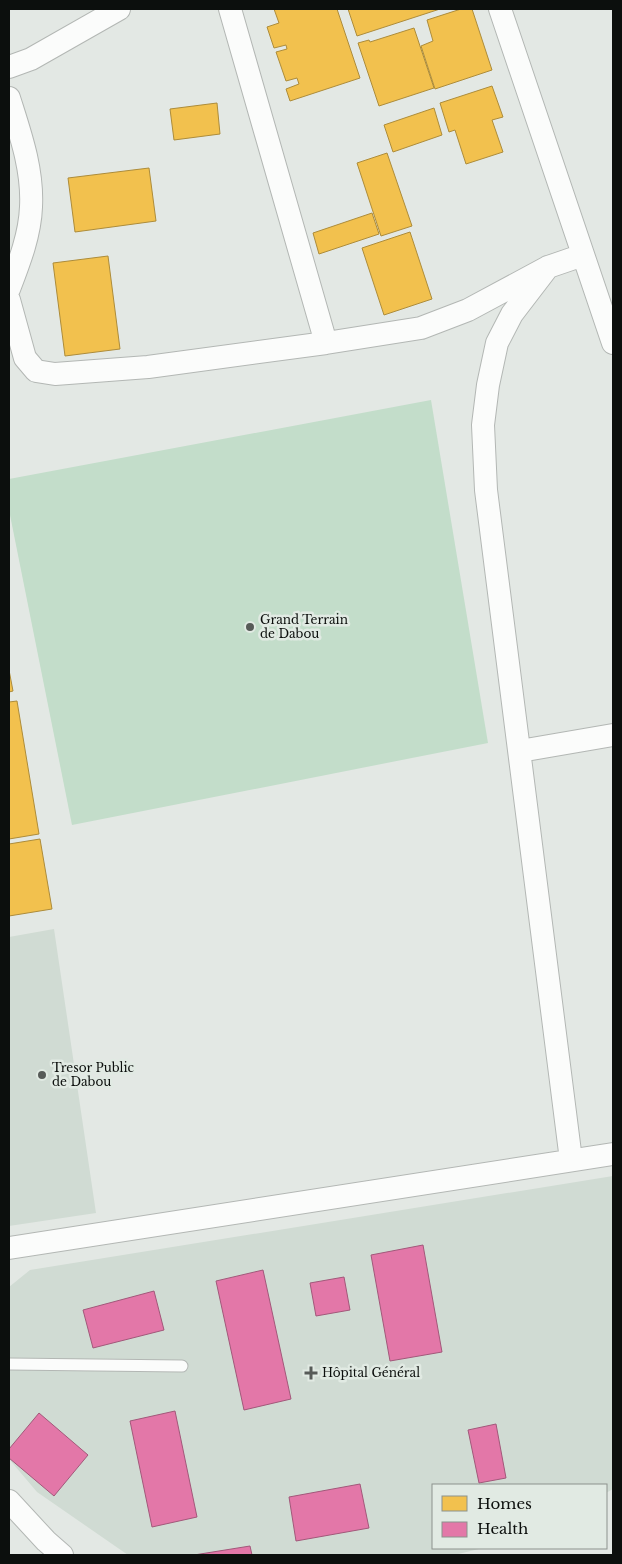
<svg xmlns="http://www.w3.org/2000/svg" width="622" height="1564" font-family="'Libre Baskerville',serif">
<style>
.built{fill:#d0dbd3}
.green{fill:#c3ddca}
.homes{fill:#f2c14e;stroke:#ad8c3a}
.health{fill:#e377a8;stroke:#a2587a}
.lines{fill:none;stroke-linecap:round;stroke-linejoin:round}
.lane-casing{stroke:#b3b7b4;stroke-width:13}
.street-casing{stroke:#b3b7b4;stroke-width:24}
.lane{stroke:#fbfcfb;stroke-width:11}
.street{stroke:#fbfcfb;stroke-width:22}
.poi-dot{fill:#575b58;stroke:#e1eae3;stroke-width:2}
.labels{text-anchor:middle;stroke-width:5;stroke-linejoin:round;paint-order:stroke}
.poi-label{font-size:12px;fill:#0c0f0d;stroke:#e1eae3;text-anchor:start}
</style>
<rect width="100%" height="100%" fill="#e3e8e4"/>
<!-- built -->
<path class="built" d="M 54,929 L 96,1213 L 9,1226 L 9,937 Z
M 613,1176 L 613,1489 L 606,1493 L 606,1485 L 433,1485 L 433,1548 L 483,1548 L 454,1555 L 128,1555 L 37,1492 L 9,1459 L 9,1287 L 30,1270 Z"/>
<!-- green -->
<path class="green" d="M 431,400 L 488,743 L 72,825 L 9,510 L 9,479 Z"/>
<!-- homes -->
<path class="homes" d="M 274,9 L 337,9 L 360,78 L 290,101 L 286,89 L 299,84 L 297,78 L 286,81 L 276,52 L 287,49 L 286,45 L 274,48 L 267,27 L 279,23 Z
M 348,9 L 440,9 L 357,36 Z
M 461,9 L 472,9 L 492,70 L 435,89 L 421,46 L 433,41 L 427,20 Z
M 414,28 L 434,88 L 379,106 L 358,43 L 369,40 L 370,42 Z
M 492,86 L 503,117 L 492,120 L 503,152 L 466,164 L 455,130 L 449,132 L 440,103 Z
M 217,103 L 220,134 L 174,140 L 170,109 Z
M 434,108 L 442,135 L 393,152 L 384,125 Z
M 387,153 L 412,226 L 381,236 L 357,163 Z
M 149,168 L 156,221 L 75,232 L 68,178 Z
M 372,213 L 379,234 L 319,254 L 313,233 Z
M 410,232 L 432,299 L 384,315 L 362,248 Z
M 108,256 L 120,349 L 65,356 L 53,263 Z
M 9,670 L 13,691 L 9,692 Z
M 17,701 L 39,834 L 9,839 L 9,702 Z
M 40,839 L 52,909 L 9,916 L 9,844 Z"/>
<!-- health -->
<path class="health" d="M 423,1245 L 442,1352 L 390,1361 L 371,1255 Z
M 263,1270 L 291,1399 L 244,1410 L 216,1281 Z
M 344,1277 L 350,1310 L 316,1316 L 310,1283 Z
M 154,1291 L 164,1330 L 93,1348 L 83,1310 Z
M 175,1411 L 197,1517 L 152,1527 L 130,1421 Z
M 39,1413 L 88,1455 L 54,1496 L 9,1458 L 9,1449 Z
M 496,1424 L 506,1478 L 479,1483 L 468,1430 Z
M 360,1484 L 369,1528 L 296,1541 L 289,1497 Z
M 250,1546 L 252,1555 L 194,1555 Z"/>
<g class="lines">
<!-- lane casing -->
<g class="lane-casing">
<path id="lane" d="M 9,1364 L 182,1366"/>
</g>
<!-- street casing -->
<g class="street-casing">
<path id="street" d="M 230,9 L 326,343
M 500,9 L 613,343
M 9,67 L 31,59 L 119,9
M 9,98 C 20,133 33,169 31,207 C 30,235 19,263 9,289
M 548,267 L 512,314 L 497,343 L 488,385 L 483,425 L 486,490 L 571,1160
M 9,300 L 25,358 L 36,371 L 55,374 L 148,367 L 326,343 L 421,328 L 468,310 L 548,267 L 583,255
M 520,751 L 613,735
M 9,1248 L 613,1154
M 9,1501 L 46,1541 L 62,1555"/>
</g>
<!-- lane -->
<use href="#lane" class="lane"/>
<!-- street -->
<use href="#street" class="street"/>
</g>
<!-- markers -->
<g class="poi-dot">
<circle cx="250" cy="627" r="5"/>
<circle cx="42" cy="1075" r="5"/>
<path d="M308.5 1365.5h5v5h5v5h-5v5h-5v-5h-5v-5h5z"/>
</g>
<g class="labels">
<!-- poi labels -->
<g class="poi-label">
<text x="260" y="624">Grand Terrain<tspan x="260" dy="14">de Dabou</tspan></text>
<text x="52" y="1072">Tresor Public<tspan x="52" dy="14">de Dabou</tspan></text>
<text x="322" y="1377">Hôpital Général</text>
</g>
</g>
<!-- border -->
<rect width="622" height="1564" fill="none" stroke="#0c0f0d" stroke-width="20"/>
<!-- legend -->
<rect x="432" y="1484" width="175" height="65" fill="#e1eae3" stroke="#8c928d"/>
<rect x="442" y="1496" width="25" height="15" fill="#f2c14e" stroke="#8c928d"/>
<text x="477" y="1509" font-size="15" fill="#0c0f0d">Homes</text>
<rect x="442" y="1522" width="25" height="15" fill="#e377a8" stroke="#8c928d"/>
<text x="477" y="1534" font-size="15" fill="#0c0f0d">Health</text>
</svg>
